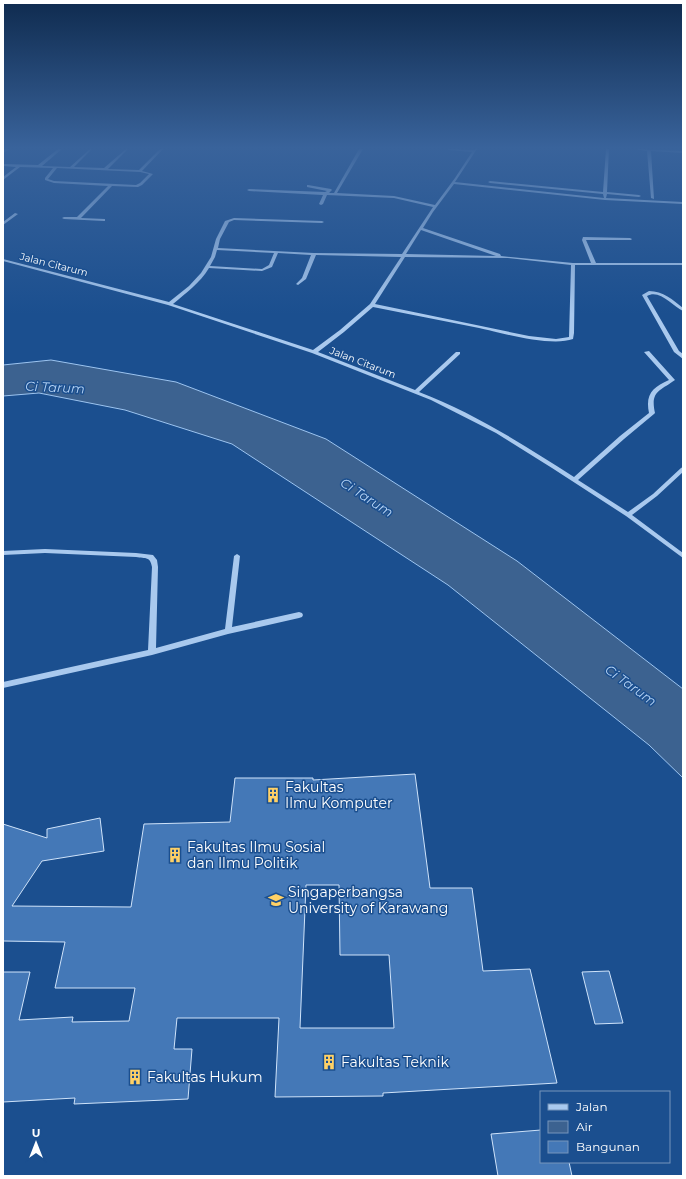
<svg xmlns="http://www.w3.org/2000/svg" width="686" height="1179" font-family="Montserrat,sans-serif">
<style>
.water{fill:#3c6290;stroke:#9cc4f0}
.building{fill:#4478b7;stroke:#cfe3fa;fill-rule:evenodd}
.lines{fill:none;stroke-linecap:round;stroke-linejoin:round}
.minor{fill:#a9c9ee;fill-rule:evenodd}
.labels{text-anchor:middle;stroke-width:3;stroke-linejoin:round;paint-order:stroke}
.far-street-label{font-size:10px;fill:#fff;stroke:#1b4f8f}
.water-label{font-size:13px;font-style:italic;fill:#b5d3f5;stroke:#1b4f8f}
.near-poi-label{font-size:14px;fill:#fff;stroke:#1b4f8f;text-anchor:start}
</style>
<rect width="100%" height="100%" fill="#1b4f8f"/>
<!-- water -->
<path class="water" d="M 51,360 L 176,382 L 326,439 L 517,561 L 683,689 L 683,778 L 649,745 L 448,585 L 232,444 L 125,410 L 39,393 L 3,396 L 3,365 Z"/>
<!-- building -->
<path class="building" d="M 415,774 L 430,888 L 472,888 L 483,971 L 530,969 L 557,1083 L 383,1093 L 383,1096 L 275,1097 L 279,1018 L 177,1018 L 174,1049 L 192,1049 L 188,1099 L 74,1104 L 75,1098 L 3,1102 L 3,972 L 30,972 L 19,1020 L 73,1017 L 72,1022 L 129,1021 L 135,988 L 55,988 L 65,942 L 3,941 L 3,824 L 47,838 L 47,829 L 100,818 L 104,851 L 42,861 L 12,906 L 131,907 L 144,824 L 230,822 L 235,778 L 313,778 L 313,780 ZM 306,885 L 339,885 L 340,955 L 389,955 L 394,1028 L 300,1028 Z
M 609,971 L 623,1023 L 595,1024 L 582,972 Z
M 541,1130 L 541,1162 L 569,1162 L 572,1176 L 498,1176 L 491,1134 Z"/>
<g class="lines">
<!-- minor -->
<path class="minor" d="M 3,149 L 10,149 L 3,153 L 4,150 Z
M 58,149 L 62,149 L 42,166 L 70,167 L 90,149 L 92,149 L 74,167 L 104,168 L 126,149 L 128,149 L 108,169 L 139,170 L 160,149 L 163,149 L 142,171 L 153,174 L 142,185 L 138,187 L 112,186 L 81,218 L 105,219 L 105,221 L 104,221 L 64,219 L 62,218 L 64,217 L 77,217 L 108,186 L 54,183 L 45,180 L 45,178 L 53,168 L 20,167 L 3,180 L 3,177 L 16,167 L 3,166 L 3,164 L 38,165 ZM 57,168 L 140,172 L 149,174 L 140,183 L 136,185 L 54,181 L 48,179 Z
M 359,149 L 363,149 L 337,193 L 394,196 L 435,205 L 455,178 L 472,152 L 449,150 L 448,149 L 474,150 L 475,149 L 477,149 L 455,182 L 604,198 L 603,194 L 490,183 L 488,182 L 490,181 L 603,192 L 606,149 L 609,149 L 607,192 L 639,195 L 641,196 L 639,197 L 607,194 L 606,198 L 683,202 L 683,204 L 605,200 L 454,184 L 433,212 L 423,228 L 500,254 L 501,256 L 573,263 L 591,263 L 582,240 L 583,237 L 630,238 L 632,239 L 631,240 L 586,240 L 596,263 L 683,263 L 683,265 L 575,265 L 574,333 L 573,339 C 551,347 502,333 479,328 C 444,321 408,314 373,307 L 344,332 L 318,352 L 415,390 L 456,352 L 460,352 L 460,354 L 419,392 C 474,413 524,445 574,477 L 620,436 L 649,413 C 645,394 653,387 669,380 L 644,352 L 649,351 L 675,380 C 660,391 650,391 655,413 L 654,414 L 624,439 L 578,480 L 628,512 L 653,494 L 681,468 L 683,467 L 683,472 L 657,496 L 632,515 L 683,553 L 683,558 L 626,516 L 552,468 L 496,433 L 431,400 L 312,353 L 168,305 L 3,261 L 3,259 L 169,302 L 189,286 L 201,273 L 211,257 L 216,239 L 225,221 L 234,218 L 322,221 L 324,222 L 322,223 L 234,220 L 229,222 L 220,239 L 218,248 L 314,253 L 402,254 L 433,207 L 394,198 L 327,195 L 323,204 L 321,205 L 319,204 L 323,195 L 249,191 L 247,190 L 249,189 L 325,192 L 327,191 L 307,187 L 307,185 L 308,185 L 331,189 L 332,190 L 329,193 L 334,193 ZM 421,230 L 496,256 L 406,254 ZM 217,250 L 274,253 L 269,265 L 262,269 L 210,266 L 215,257 ZM 278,253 L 311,255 L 302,278 L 296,284 L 298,285 L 306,279 L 316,255 L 401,257 L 370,304 L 340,330 L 313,350 L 173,304 C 186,293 200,283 209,268 L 262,271 L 272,267 ZM 405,257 L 508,258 L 571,265 L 569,337 L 556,339 L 529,336 L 375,304 Z
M 634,149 L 683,151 L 683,153 L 651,151 L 654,199 L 651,198 L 647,151 Z
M 15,213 L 18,214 L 3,225 L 3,222 Z
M 649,291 C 663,291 673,300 683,308 L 683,311 C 672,306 660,289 647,296 L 679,351 L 683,354 L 683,359 L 674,352 L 642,295 Z
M 45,549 L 136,553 L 153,555 L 157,560 L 158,567 L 156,648 L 225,629 L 234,556 L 237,554 L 240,556 L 232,627 L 299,612 L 302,613 L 303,615 L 302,617 L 299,618 L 228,634 L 152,655 L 3,688 L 3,682 L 148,650 L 152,567 C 150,556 146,559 136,557 L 45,553 L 3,555 L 3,551 Z"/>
</g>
<!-- sky -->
<linearGradient id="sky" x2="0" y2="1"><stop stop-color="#0f2b4f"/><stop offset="0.47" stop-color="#39639b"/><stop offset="1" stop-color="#39639b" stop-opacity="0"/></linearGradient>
<rect width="686" height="314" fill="url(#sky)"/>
<!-- icons -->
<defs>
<g id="building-bare" transform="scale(1.2)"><path d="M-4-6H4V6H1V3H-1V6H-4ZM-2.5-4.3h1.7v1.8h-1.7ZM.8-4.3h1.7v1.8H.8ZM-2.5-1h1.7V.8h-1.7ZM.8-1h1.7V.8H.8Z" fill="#ffd166" stroke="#1b4f8f" stroke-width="2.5" paint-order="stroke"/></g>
<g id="university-bare" transform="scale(1.2)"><path d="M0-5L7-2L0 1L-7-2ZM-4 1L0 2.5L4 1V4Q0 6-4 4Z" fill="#ffd166" stroke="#1b4f8f" stroke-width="2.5" paint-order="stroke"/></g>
</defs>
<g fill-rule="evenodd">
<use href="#building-bare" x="273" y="795"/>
<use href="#building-bare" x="175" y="855"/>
<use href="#university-bare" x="276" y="900"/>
<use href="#building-bare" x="329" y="1062"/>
<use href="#building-bare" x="135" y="1077"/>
</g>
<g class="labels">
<!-- far-street labels -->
<g class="far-street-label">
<text transform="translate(54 264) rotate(14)" y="4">Jalan Citarum</text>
<text transform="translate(363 362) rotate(21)" y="4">Jalan Citarum</text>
</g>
<!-- water labels -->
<g class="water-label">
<text transform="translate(55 387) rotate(3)" y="5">Ci Tarum</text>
<text transform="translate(367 497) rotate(33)" y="5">Ci Tarum</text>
<text transform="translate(631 685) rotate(36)" y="5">Ci Tarum</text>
</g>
<!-- near-poi labels -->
<g class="near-poi-label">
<text x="285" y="792">Fakultas<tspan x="285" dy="16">Ilmu Komputer</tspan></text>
<text x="187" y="852">Fakultas Ilmu Sosial<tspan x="187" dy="16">dan Ilmu Politik</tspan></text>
<text x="288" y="897">Singaperbangsa<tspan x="288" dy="16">University of Karawang</tspan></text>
<text x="341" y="1067">Fakultas Teknik</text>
<text x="147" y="1082">Fakultas Hukum</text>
</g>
</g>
<!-- border -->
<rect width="686" height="1179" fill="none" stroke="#ffffff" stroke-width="8"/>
<!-- legend -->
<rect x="540" y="1091" width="130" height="72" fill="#1b4f8f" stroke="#7695bc"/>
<rect x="548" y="1104" width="20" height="6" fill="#a9c9ee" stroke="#7695bc"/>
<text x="576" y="1111" font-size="12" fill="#ffffff">Jalan</text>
<rect x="548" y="1121" width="20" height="12" fill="#3c6290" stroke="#7695bc"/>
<text x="576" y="1131" font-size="12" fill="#ffffff">Air</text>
<rect x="548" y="1141" width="20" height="12" fill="#4478b7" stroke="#7695bc"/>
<text x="576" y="1151" font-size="12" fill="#ffffff">Bangunan</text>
<!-- north arrow -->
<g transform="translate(36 1143)" stroke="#1b4f8f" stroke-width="3" paint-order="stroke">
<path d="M0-3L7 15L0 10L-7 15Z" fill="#ffffff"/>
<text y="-6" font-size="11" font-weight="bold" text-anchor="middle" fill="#ffffff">U</text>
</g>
</svg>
